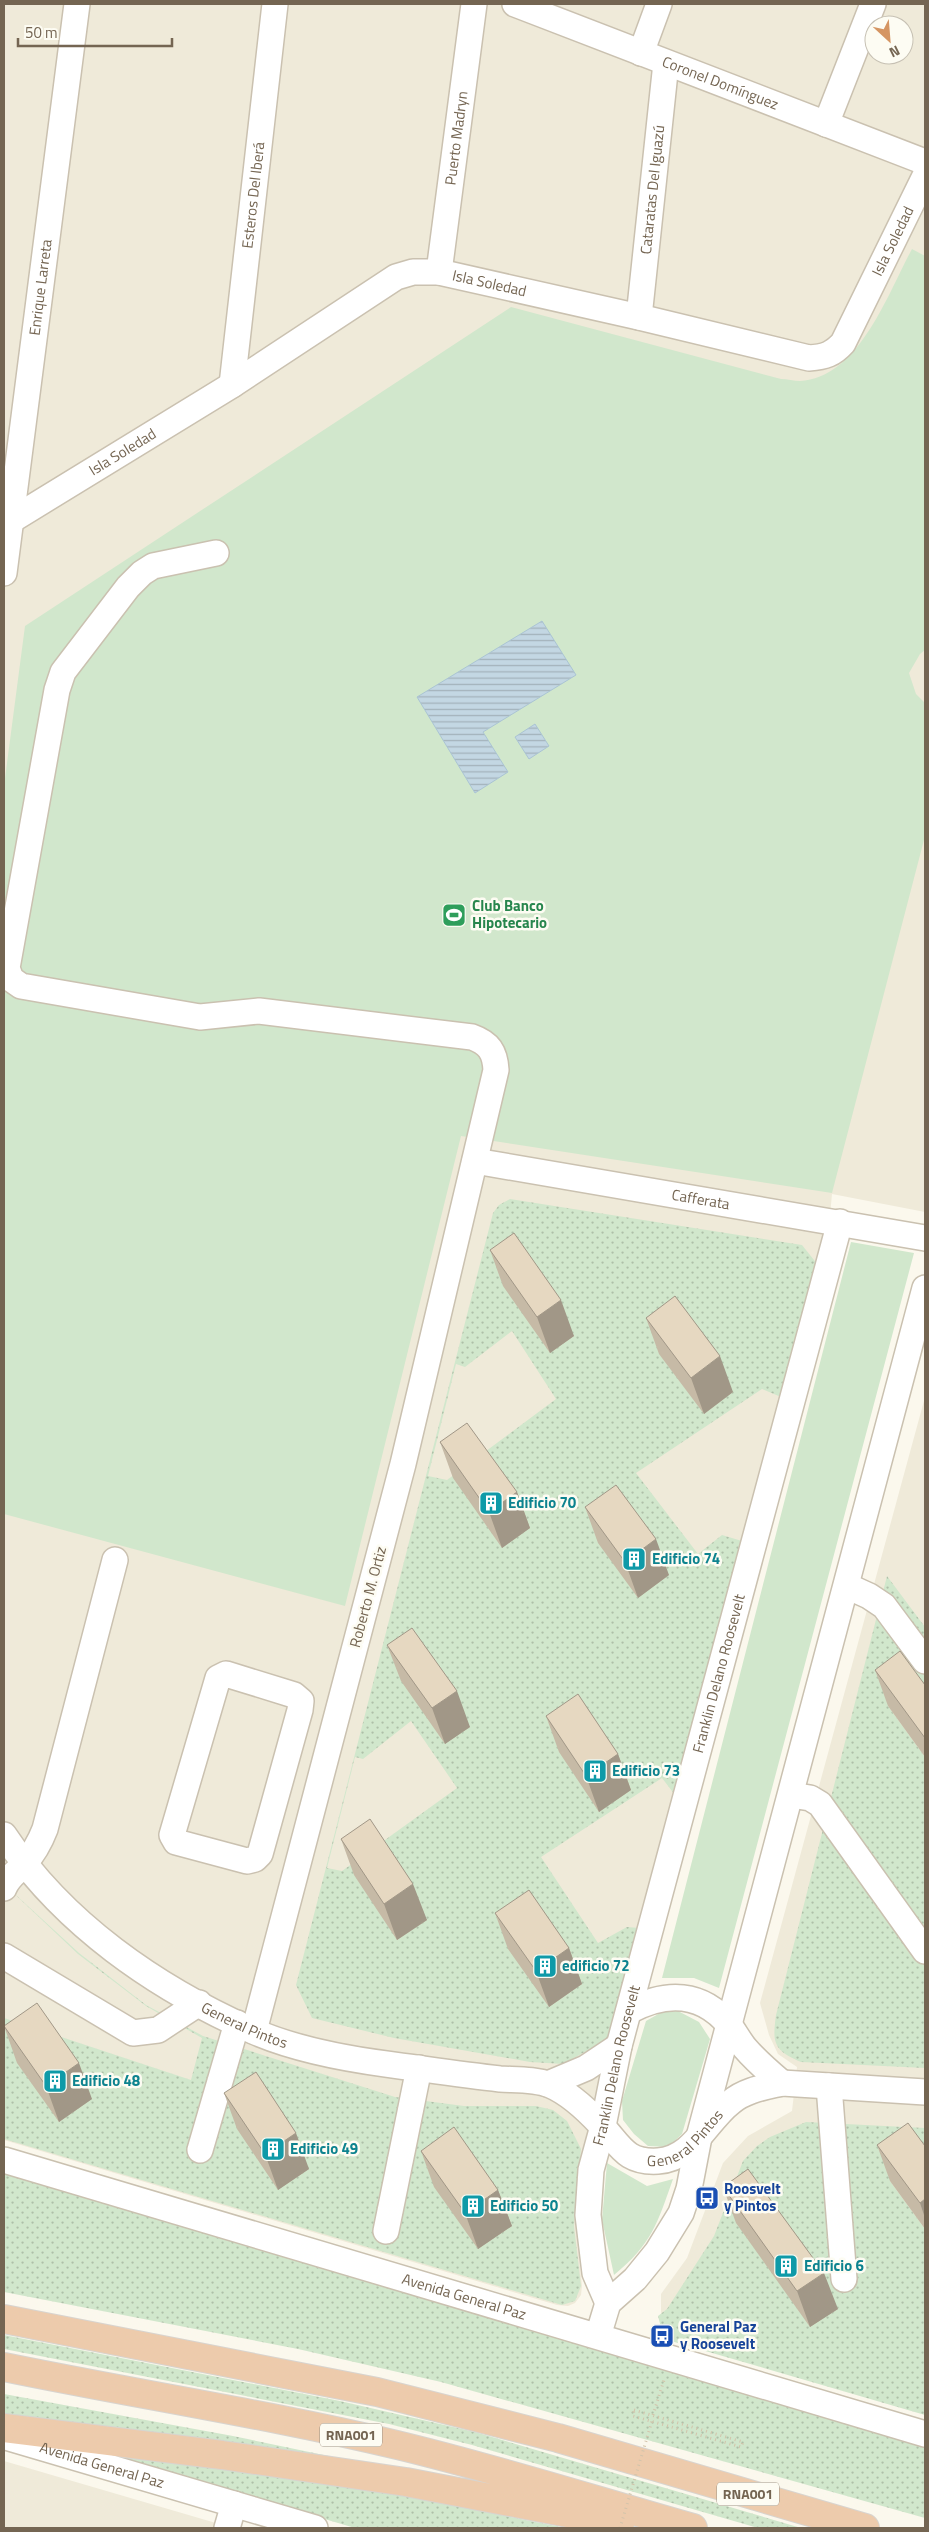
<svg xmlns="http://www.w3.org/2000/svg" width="929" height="2532" font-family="'Titillium Web',sans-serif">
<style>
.residential{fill:#efead9;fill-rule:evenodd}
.grass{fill:url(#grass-dots);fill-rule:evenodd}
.park{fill:#d1e7cc}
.water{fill:url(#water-rules);stroke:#aac4d3}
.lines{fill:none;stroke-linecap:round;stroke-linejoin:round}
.minor-casing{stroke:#cac1b0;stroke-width:28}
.highway-casing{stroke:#d8d4cf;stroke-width:30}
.path{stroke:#d2c3aa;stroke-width:3;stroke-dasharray:1 4;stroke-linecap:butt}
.minor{stroke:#fff;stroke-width:25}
.highway{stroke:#edcbac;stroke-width:28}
.path-bridge{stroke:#d2c3aa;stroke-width:3;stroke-dasharray:1 4;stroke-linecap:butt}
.wall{fill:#c6baa6}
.shaded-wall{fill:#a19787}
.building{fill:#e6d8c1;stroke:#a19787}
.labels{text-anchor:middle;stroke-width:5;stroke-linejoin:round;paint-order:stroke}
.shield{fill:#fdfcf3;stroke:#9d9282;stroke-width:1}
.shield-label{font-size:14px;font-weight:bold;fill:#746552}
.street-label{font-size:15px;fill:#746552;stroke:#fdfcf3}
.leisure-label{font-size:15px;font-weight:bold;fill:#27864d;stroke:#fdfcf3;text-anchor:start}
.culture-label{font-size:15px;font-weight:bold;fill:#0d838f;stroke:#fdfcf3;text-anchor:start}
.transit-label{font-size:15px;font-weight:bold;fill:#164399;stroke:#fdfcf3;text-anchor:start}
</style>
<defs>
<pattern id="grass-dots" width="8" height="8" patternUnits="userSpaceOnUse" patternTransform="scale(1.25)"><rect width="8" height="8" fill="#d1e7cc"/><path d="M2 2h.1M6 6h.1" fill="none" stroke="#aebfa8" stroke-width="1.8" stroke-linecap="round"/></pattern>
<pattern id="water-rules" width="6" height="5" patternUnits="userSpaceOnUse" patternTransform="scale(1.25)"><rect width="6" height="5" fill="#c3d7e3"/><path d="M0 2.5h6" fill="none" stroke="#a3b2bb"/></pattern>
</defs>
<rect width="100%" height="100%" fill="#fbf8ed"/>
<!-- residential -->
<path class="residential" d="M 4,4 L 925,4 L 925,1212 L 832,1194 L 827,1248 L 582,2166 L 576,2227 L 582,2286 L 581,2295 L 575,2303 L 568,2306 L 557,2305 L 4,2140 ZM 874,25 L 904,25 L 904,55 L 874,55 Z
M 925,1397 L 925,2395 L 661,2315 L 661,2294 L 687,2258 L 723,2163 L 748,2136 L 792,2111 L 797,2067 L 778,2054 L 769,2035 L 760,2003 Z
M 4,2461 L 233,2528 L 4,2528 Z"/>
<!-- grass -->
<path class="grass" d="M 510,1199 L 802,1245 L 818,1265 L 610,2038 L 563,2064 L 530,2062 L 394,2038 L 312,2018 L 296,1985 L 493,1213 L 499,1205 ZM 512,1331 L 556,1399 L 447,1480 L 428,1476 L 456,1364 L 465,1367 ZM 762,1389 L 781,1397 L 742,1541 L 722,1535 L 698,1554 L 636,1473 ZM 411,1721 L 457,1788 L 342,1871 L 327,1868 L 355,1757 L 363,1759 ZM 662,1778 L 675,1795 L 639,1928 L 627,1927 L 598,1943 L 541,1857 Z
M 887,1576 L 925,1627 L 925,1703 L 888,1706 L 925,1757 L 925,2068 L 801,2062 C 774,2050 772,2044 776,2015 Z
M 4,1884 L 79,1953 L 146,2005 L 203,2036 L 395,2097 L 464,2106 L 536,2106 L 553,2110 L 567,2121 L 581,2149 L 574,2226 L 581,2286 L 575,2301 L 562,2305 L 4,2139 L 4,2018 L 191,2080 L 202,2038 L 146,2006 L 78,1954 Z
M 806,2122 L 925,2128 L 925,2164 L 890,2181 L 925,2229 L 925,2415 L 664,2339 L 658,2316 L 667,2309 L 714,2236 L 743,2161 L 757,2146 L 770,2137 Z
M 4,2173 L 925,2445 L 925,2518 L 441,2382 L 298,2349 L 4,2292 Z
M 4,2335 L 340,2401 L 475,2432 L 801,2528 L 758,2528 L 472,2445 L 389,2424 L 4,2349 Z
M 4,2394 L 233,2436 L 396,2470 L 4,2418 Z
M 100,2453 L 345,2484 L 566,2528 L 355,2528 Z"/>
<!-- park -->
<path class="park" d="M 912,249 L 925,256 L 925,650 L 920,654 L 909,673 L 916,694 L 925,703 L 925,836 L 832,1193 L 461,1136 L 345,1606 L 4,1514 L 4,786 L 25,626 L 511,307 L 781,379 C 787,379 794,381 800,381 C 859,378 888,293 912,249 Z
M 851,1242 L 914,1253 L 719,1988 L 694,1978 L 662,1978 Z
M 678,2011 L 699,2022 L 710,2039 L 682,2134 L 668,2147 L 648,2146 L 634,2134 L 623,2120 L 622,2101 L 646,2021 L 662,2012 Z
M 607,2163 L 647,2186 L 673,2179 C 657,2224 652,2244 614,2275 L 602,2220 Z"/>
<!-- water -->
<path class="water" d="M 542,621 L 576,675 L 483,732 L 508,772 L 475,793 L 417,697 Z
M 535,724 L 549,746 L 529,759 L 515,737 Z"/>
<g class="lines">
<!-- minor casing -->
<g class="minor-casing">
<g id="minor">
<path id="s1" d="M 515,4 L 925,162"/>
<path d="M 641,53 L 659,4"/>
<path d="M 826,124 L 873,4"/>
<path id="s2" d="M 439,272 L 474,4"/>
<path id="s3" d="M 639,317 L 666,63"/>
<path id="s4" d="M 232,385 L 275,4"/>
<path id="s5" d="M 10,521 L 232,385 L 396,277 L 413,272 L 439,272 L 639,317 L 809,358 C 825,357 833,354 843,343 L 925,176"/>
<path d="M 216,553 L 153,566 L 142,573 L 128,587 L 63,672 L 57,690 L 7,968 L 11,979 L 21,986 L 200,1017 L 259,1011 L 472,1037 C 489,1043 495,1052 496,1070 L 403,1464 L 254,2031"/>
<path id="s6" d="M 4,573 L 77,4"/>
<path id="s7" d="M 475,1161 L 925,1238"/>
<path d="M 847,1586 L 869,1596 L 884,1606 L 925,1661"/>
<path d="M 226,1674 L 294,1695 L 301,1701 L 300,1710 L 260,1854 L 255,1859 L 247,1861 L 176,1842 L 172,1835 L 218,1678 Z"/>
<path d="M 791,1795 L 810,1798 L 820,1804 L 925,1951"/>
<path id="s8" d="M 4,1835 C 63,1924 156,1988 253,2031 C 294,2049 341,2058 386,2064 C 424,2069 462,2075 500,2079 C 515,2080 536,2079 550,2085 C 569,2093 586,2109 600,2124 C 620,2144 624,2163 658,2161 C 693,2159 706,2121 731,2102 C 745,2090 765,2087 782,2083 L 925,2092"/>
<path d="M 4,1888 C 8,1877 16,1873 24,1864 C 34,1853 40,1842 45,1829 L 115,1560"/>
<path d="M 4,1956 L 133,2033 L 158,2030 L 199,2003"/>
<path d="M 629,2011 C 666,1991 702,1991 730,2026 C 735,2033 740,2042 745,2048 C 757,2062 769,2072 782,2083"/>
<path d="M 548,2084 L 586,2068 L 619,2046"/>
<path d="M 829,2086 L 844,2279"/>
<path d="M 200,2150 L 237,2023"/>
<path id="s9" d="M 4,2160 L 925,2434"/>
<path d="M 386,2231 L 419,2068"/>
<path id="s10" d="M 608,2303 L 595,2273 L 588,2215 L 591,2170 L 603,2126 L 619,2046 L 840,1222"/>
<path d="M 598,2336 L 608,2303 L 635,2279 L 657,2252 L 681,2213 L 689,2189 L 699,2137 L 925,1288"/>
<path id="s11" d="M 6,2437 L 315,2528"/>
<path d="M 227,2528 L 234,2504"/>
</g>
</g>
<!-- highway casing -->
<g class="highway-casing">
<path id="highway" d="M 4,2319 L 377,2392 L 558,2438 L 865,2528
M 4,2367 C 135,2394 267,2414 397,2445 C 497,2469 594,2500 693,2528
M 4,2428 L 222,2455 L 406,2482 L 620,2523"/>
</g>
<!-- path -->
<path class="path" d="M 634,2410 L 743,2442 L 741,2447 L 633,2416 Z
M 653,2415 L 664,2380"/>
<!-- minor -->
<use href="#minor" class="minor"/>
<!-- highway -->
<use href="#highway" class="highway"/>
<!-- path-bridge -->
<path class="path-bridge" d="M 620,2528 L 652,2421"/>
</g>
<!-- wall -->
<path class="wall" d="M 490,1250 L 574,1336 L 550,1353 L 503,1286 Z
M 646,1318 L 733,1392 L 704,1414 L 659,1354 Z
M 440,1442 L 517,1492 L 530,1528 L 502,1548 L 453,1478 Z
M 585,1507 L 669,1575 L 638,1598 L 598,1543 Z
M 387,1645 L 470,1727 L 445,1744 L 401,1681 Z
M 875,1670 L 925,1685 L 925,1757 L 888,1706 Z
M 546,1716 L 618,1754 L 631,1790 L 599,1812 L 559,1752 Z
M 341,1839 L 427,1920 L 397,1940 L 354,1875 Z
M 495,1913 L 569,1948 L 582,1984 L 549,2007 L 508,1949 Z
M 4,2026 L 92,2099 L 59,2122 L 17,2063 Z
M 224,2093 L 309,2169 L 278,2190 L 237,2129 Z
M 877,2145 L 925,2146 L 925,2229 L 890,2181 Z
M 421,2151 L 498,2190 L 512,2226 L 478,2249 L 434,2187 Z
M 723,2187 L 838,2309 L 810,2327 L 736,2223 Z"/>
<!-- shaded-wall -->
<path class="shaded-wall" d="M 561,1300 L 574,1336 L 550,1353 L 537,1317 Z
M 720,1356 L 733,1392 L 704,1414 L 691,1378 Z
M 517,1492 L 530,1528 L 502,1548 L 489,1512 Z
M 656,1539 L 669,1575 L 638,1598 L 625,1562 Z
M 457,1691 L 470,1727 L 445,1744 L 432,1708 Z
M 618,1754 L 631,1790 L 599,1812 L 586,1776 Z
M 413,1884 L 427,1920 L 397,1940 L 384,1904 Z
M 569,1948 L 582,1984 L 549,2007 L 536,1971 Z
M 79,2063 L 92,2099 L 59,2122 L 46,2086 Z
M 296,2133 L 309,2169 L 278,2190 L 265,2154 Z
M 498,2190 L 512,2226 L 478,2249 L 465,2213 Z
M 925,2199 L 925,2218 L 920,2203 Z
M 824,2273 L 838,2309 L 810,2327 L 797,2291 Z"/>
<!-- building -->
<path class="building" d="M 514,1233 L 561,1300 L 537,1317 L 490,1250 Z
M 675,1296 L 720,1356 L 691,1378 L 646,1318 Z
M 467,1423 L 517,1492 L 489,1512 L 440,1442 Z
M 616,1485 L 656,1539 L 625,1562 L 585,1507 Z
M 412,1628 L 457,1691 L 432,1708 L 387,1645 Z
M 900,1651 L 925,1685 L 925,1738 L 875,1670 Z
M 578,1694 L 618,1754 L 586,1776 L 546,1716 Z
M 370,1819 L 413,1884 L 384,1904 L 341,1839 Z
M 529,1890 L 569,1948 L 536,1971 L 495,1913 Z
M 37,2003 L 79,2063 L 46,2086 L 4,2026 Z
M 256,2072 L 296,2133 L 265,2154 L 224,2093 Z
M 908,2123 L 925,2146 L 925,2199 L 920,2203 L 877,2145 Z
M 454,2127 L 498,2190 L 465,2213 L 421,2151 Z
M 748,2169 L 824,2273 L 797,2291 L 723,2187 Z"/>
<!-- icons -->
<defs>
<g id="stadium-square" transform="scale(1.25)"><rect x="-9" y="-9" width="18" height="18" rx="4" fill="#2e9e5b" stroke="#fdfcf3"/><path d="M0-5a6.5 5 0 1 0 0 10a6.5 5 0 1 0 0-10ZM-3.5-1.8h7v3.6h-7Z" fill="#fff"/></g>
<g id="building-square" transform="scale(1.25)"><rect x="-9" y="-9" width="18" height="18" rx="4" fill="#0f9aa8" stroke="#fdfcf3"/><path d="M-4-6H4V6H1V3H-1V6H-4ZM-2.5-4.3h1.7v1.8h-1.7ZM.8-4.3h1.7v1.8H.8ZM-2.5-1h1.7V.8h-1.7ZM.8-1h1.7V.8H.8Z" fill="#fff"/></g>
<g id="bus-square" transform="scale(1.25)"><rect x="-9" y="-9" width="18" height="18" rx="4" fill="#1a4fb4" stroke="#fdfcf3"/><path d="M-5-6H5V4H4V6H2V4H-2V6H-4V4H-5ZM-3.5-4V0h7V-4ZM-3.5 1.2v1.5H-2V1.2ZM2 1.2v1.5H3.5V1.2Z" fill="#fff"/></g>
</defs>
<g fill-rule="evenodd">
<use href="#stadium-square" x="454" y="915"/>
<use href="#building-square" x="491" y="1503"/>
<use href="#building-square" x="634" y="1559"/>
<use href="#building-square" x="595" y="1771"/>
<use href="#building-square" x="545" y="1966"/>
<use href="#building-square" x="55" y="2081"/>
<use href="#building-square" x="273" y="2149"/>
<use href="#bus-square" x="707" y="2198"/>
<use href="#building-square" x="473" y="2206"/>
<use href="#building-square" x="786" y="2266"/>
<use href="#bus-square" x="662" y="2336"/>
</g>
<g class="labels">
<!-- shield labels -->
<g class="shield">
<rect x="320" y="2423.5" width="62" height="23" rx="4"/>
<rect x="717" y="2482.5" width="62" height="23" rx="4"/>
</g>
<g class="shield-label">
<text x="351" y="2440">RNA001</text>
<text x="748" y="2499">RNA001</text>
</g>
<!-- street labels -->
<g class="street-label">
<text dy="5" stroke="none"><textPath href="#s1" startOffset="220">Coronel Domínguez</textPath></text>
<text dy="5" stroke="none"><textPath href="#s2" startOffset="135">Puerto Madryn</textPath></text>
<text dy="5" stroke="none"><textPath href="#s3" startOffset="128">Cataratas Del Iguazú</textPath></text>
<text dy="5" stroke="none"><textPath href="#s4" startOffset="191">Esteros Del Iberá</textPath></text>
<text dy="5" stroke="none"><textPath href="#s5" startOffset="1032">Isla Soledad</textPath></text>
<text dy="5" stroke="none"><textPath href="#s5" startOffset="552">Isla Soledad</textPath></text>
<text dy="5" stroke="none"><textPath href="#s6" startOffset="288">Enrique Larreta</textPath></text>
<text dy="5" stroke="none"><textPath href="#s5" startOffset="132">Isla Soledad</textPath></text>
<text dy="5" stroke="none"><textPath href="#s7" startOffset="229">Cafferata</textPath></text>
<text transform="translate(368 1597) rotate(-75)" y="5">Roberto M. Ortiz</text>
<text dy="5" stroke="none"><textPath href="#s10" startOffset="649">Franklin Delano Roosevelt</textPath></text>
<text dy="5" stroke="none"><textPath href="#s8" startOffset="311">General Pintos</textPath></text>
<text dy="5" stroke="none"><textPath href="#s10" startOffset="244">Franklin Delano Roosevelt</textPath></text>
<text dy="5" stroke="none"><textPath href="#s8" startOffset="796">General Pintos</textPath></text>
<text dy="5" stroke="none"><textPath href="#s9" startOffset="480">Avenida General Paz</textPath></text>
<text dy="5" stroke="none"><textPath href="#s11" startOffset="100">Avenida General Paz</textPath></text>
</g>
<!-- leisure labels -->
<g class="leisure-label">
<text x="472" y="911">Club Banco<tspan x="472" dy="17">Hipotecario</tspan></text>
</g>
<!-- culture labels -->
<g class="culture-label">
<text x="508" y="1508">Edificio 70</text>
<text x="652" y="1564">Edificio 74</text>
<text x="612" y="1776">Edificio 73</text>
<text x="562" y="1971">edificio 72</text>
<text x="72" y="2086">Edificio 48</text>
<text x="290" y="2154">Edificio 49</text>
<text x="490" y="2211">Edificio 50</text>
<text x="804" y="2271">Edificio 6</text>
</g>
<!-- transit labels -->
<g class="transit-label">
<text x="724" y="2194">Roosvelt<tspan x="724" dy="17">y Pintos</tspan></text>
<text x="680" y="2332">General Paz<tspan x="680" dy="17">y Roosevelt</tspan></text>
</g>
</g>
<!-- border -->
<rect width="929" height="2532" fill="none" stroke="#746552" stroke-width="10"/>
<!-- north arrow -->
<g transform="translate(889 40) rotate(154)"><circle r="24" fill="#fdfcf3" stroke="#c6c0b3"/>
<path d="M0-4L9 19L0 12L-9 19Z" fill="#d59562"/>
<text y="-8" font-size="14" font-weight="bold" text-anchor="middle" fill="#746552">N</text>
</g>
<!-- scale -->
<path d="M18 38v8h154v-8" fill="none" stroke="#746552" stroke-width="2.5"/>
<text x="25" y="38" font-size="15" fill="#746552" stroke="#fdfcf3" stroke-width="4" paint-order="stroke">50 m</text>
</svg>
